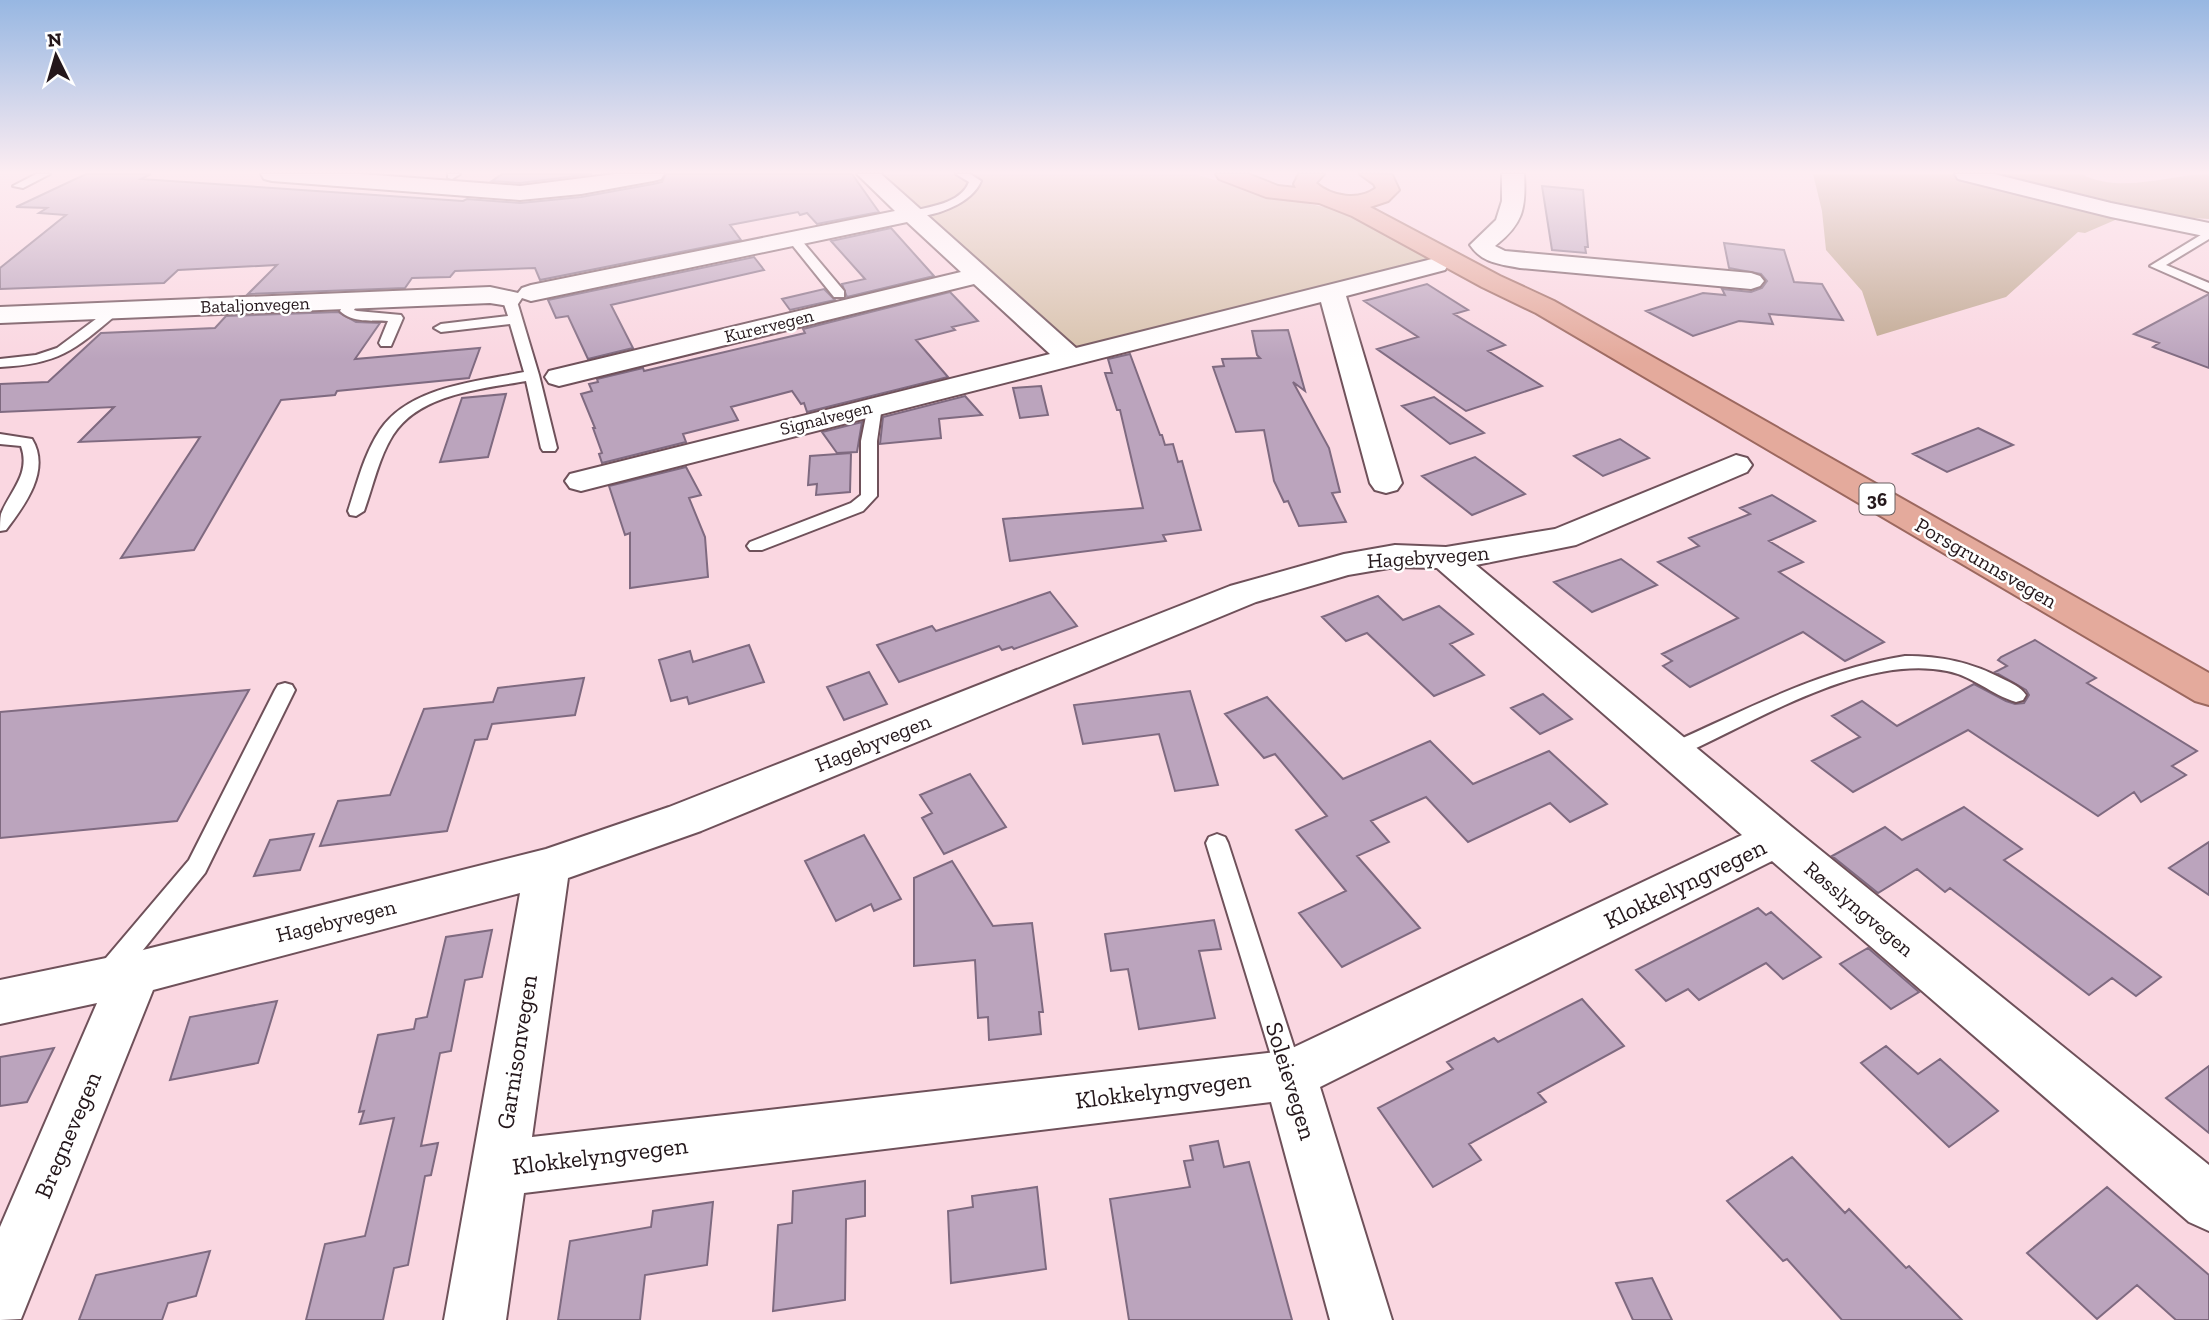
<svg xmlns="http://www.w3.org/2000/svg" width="2209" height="1320" font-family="'Zilla Slab',serif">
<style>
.green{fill:#d7c2ac}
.forest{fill:#c0a891}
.building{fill:#bba4bd;stroke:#7f6a80;stroke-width:2}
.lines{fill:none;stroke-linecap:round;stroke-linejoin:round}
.service-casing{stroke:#6f515a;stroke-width:4}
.minor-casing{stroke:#6f515a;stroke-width:4}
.trunk-casing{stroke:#9c685f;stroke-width:4}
.service{fill:#fff;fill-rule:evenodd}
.minor{fill:#fff;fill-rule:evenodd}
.trunk{fill:#e4aa9c;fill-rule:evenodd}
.labels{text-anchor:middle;stroke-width:5;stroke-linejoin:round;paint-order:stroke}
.far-street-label{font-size:18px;fill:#24171b;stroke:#fff}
.shield{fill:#fff;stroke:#665d5f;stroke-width:2}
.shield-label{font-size:19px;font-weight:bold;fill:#24171b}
.street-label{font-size:21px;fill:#24171b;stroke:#fff}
.near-street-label{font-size:24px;fill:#24171b;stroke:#fff}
</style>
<rect width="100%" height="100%" fill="#fad7e1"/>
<!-- green -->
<path class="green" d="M 885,174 L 1194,174 L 1279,198 L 1355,213 L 1419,247 L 1436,265 L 1071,358 L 978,275 Z"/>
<!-- forest -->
<path class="forest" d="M 1813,174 L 2082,174 C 2121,195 2169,174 2209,174 L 2209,219 L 2129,214 L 2085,233 L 2078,232 L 2006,297 L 1877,336 L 1862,291 L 1826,250 L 1822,211 Z"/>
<!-- building -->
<path class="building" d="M 86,174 L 151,174 L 141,179 L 463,201 L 467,199 L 520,203 L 581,197 L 653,184 L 662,182 L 666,174 L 852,174 L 879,212 L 817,224 L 807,213 L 800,215 L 798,212 L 730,225 L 741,240 L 540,280 L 535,268 L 455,271 L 450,277 L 412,278 L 405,288 L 248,294 L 277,265 L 178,270 L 164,283 L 0,289 L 0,268 L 66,215 L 39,213 L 47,208 L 16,207 Z
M 502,174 L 592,174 L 520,183 L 492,181 Z
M 1542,186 L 1583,190 L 1588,247 L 1585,247 L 1586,253 L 1552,250 Z
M 891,228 L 934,276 L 847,297 L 842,284 L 865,279 L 831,241 Z
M 1724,243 L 1784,250 L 1794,282 L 1822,284 L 1843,320 L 1769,314 L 1773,324 L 1739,321 L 1693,336 L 1646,311 L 1703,293 L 1725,295 L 1722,289 L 1751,292 L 1762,288 L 1767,281 L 1761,274 L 1729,268 Z
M 754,257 L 764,270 L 611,305 L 633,348 L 588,359 L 568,316 L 556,318 L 548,300 Z
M 1427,284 L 1468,310 L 1454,314 L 1505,345 L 1488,351 L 1542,386 L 1466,411 L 1377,349 L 1418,337 L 1364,301 Z
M 824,289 L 835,300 L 790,310 L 782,299 Z
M 950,292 L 978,321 L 952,327 L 955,330 L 916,340 L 948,377 L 807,412 L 804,403 L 801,404 L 792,391 L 731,407 L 738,420 L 683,434 L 686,442 L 602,463 L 599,454 L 602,453 L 593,428 L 595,428 L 581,394 L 592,391 L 589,384 L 598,382 L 597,379 L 643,368 L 644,371 L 805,333 L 803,329 Z
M 2209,294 L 2209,368 L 2153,347 L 2159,343 L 2134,334 Z
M 338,312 L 356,322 L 380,323 L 355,359 L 480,348 L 469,378 L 337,391 L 335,395 L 281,400 L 194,550 L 121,558 L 200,437 L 79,442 L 114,407 L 0,412 L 0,384 L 48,382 L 101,333 L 215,328 L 226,316 Z
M 1288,330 L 1305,391 L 1293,382 L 1329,448 L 1340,492 L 1332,493 L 1346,522 L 1299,526 L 1288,501 L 1284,502 L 1274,481 L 1264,430 L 1236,432 L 1213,367 L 1224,366 L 1222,359 L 1260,358 L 1257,355 L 1252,331 Z
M 1130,354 L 1160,435 L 1162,435 L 1165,445 L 1173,444 L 1178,462 L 1182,461 L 1201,530 L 1163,535 L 1166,541 L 1010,561 L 1003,519 L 1143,508 L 1120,410 L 1117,410 L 1105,373 L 1112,373 L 1108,359 Z
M 1041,386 L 1048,415 L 1020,418 L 1013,388 Z
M 506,394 L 488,457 L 440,462 L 462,398 Z
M 965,396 L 982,415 L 939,419 L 941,438 L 880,444 L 883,417 Z
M 1434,397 L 1484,433 L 1450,444 L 1402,406 Z
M 862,422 L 857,452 L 837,453 L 822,432 Z
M 1978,428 L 2013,445 L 1947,472 L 1913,454 Z
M 1620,439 L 1649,458 L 1603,476 L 1574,456 Z
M 851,453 L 850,492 L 816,495 L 817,484 L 808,485 L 810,456 Z
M 1475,457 L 1525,494 L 1472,515 L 1422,476 Z
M 686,467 L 701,495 L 689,498 L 705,537 L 708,577 L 630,588 L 630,533 L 625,535 L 609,486 Z
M 1772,495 L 1815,521 L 1769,541 L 1803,562 L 1779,572 L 1884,642 L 1845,661 L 1803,632 L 1690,687 L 1663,666 L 1672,661 L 1662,654 L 1738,618 L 1658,562 L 1699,546 L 1689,538 L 1750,514 L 1740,508 Z
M 1621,559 L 1657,585 L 1592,612 L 1554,582 Z
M 1050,592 L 1077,626 L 1014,649 L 1012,647 L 1002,650 L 999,646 L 899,682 L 877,645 L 932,626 L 936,631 Z
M 1378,596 L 1403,620 L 1439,606 L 1473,634 L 1450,644 L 1484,675 L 1434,696 L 1367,633 L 1346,641 L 1322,617 Z
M 2035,640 L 2096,678 L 2087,683 L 2197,751 L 2172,766 L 2186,775 L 2141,802 L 2134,792 L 2098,816 L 1968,730 L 1853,792 L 1812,761 L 1860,737 L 1832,716 L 1862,701 L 1897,726 L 1974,684 L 2006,701 L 2015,704 L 2024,703 L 2029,695 L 2026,690 L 1995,672 L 2007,666 L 1998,660 L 2001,657 Z
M 749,645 L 764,682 L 689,704 L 687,697 L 671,701 L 659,660 L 690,651 L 693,662 Z
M 869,672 L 887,704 L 844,720 L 827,687 Z
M 584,678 L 575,715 L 492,724 L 487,739 L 475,740 L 447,831 L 320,846 L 338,801 L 390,795 L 424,709 L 493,702 L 498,688 Z
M 249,690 L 177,821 L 0,838 L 0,712 Z
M 1190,691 L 1218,785 L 1175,791 L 1159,734 L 1083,744 L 1074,705 Z
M 1543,694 L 1572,719 L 1540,734 L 1511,708 Z
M 1267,697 L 1343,779 L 1430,741 L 1473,784 L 1549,751 L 1607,804 L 1570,822 L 1550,803 L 1468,842 L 1426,797 L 1371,821 L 1389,842 L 1357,856 L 1420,928 L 1342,967 L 1299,913 L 1346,891 L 1296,830 L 1327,816 L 1275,754 L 1264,758 L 1225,714 Z
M 970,774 L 1006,827 L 944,854 L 922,818 L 932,813 L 920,795 Z
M 1964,807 L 2022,849 L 2004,860 L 2161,977 L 2136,996 L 2112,978 L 2089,995 L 1950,888 L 1945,892 L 1917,869 L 1878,893 L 1832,856 L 1885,827 L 1902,840 Z
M 314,834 L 300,870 L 254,876 L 270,840 Z
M 864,835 L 901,899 L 874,911 L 871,904 L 836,921 L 805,861 Z
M 2209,842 L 2209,895 L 2169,868 Z
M 952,861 L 993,926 L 1032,923 L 1043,1012 L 1039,1012 L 1041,1034 L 989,1040 L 988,1017 L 978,1018 L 975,960 L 914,966 L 914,878 Z
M 1758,908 L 1766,915 L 1771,912 L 1821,957 L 1783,979 L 1766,963 L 1699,1000 L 1688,989 L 1666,1001 L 1636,970 Z
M 1214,920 L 1221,949 L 1199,951 L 1215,1018 L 1139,1029 L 1128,969 L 1111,971 L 1105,934 Z
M 492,930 L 482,977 L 465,980 L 451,1051 L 440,1053 L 421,1146 L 438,1143 L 431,1175 L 425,1176 L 408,1265 L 394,1268 L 383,1320 L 306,1320 L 325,1244 L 365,1236 L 394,1118 L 360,1124 L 364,1111 L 359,1112 L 378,1035 L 414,1029 L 416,1019 L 427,1017 L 446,937 Z
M 1868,948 L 1919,992 L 1891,1009 L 1840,964 Z
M 1582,999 L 1624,1046 L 1538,1093 L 1546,1102 L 1469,1144 L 1481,1160 L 1433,1187 L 1378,1108 L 1453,1069 L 1447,1062 L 1494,1038 L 1498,1042 Z
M 277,1001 L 258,1063 L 170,1080 L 190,1017 Z
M 1886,1046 L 1918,1074 L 1940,1059 L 1998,1111 L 1949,1147 L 1861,1063 Z
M 54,1048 L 27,1102 L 0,1106 L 0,1057 Z
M 2209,1066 L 2209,1133 L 2166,1098 Z
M 1218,1141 L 1224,1167 L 1249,1162 L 1292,1320 L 1129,1320 L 1110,1199 L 1190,1187 L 1184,1161 L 1193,1160 L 1190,1146 Z
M 1792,1157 L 1845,1213 L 1849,1209 L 1906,1268 L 1909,1266 L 1962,1320 L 1842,1320 L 1787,1259 L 1783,1261 L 1727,1201 Z
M 865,1181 L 865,1216 L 846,1219 L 845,1300 L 773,1311 L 778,1225 L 792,1223 L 793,1191 Z
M 1037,1187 L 1046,1269 L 951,1283 L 948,1211 L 973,1207 L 972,1196 Z
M 2107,1187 L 2209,1275 L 2209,1320 L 2176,1320 L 2137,1285 L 2097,1319 L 2027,1253 Z
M 713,1202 L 707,1265 L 645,1275 L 640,1320 L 558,1320 L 570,1241 L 651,1227 L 653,1211 Z
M 210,1251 L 196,1296 L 168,1303 L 162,1320 L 79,1320 L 96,1275 Z
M 1652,1278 L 1672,1320 L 1633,1320 L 1616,1283 Z"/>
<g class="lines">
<!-- service casing -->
<g class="service-casing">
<path id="service" d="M 36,174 L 50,174 L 23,188 L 13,186 Z
M 448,174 L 460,174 L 452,179 L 448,178 Z
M 956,174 L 970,174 L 981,181 C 972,204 931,219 908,216 L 908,212 C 928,207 961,204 969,182 Z
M 2209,230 L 2209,239 L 2166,265 L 2209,283 L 2209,292 L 2150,266 Z
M 793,234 L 797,235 L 844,291 L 844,297 L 834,297 L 789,241 L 789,235 Z
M 509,294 L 516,298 L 539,375 L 557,448 L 555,451 L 543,451 L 541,448 L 526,381 C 483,389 420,393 393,435 C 379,457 373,486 364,511 L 356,516 L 350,515 L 348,511 C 357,484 364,454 380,430 C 410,386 477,382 524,372 L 510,324 L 441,332 L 434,328 L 441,324 L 508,316 L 502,298 Z
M 352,297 L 359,301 L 354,310 L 357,311 L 401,315 L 403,318 L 391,346 L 381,346 L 379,343 L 388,321 C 372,320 352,323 340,311 L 347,298 Z
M 112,307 L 119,311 L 117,314 C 74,351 58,364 0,367 L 0,359 L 36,355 L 57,348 Z
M 875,402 L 882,406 L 877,441 L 877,496 L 863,511 L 762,550 L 750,550 L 747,546 L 750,542 L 851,503 L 861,495 L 861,441 L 868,406 Z
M 0,434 L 32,439 C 51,470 25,505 6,530 L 0,531 C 0,526 0,519 1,514 C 10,491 31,474 21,446 L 0,444 Z
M 1905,656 C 1941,656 1971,662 2003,679 C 2011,683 2021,687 2026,695 L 2023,700 L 2016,702 C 1992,695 1973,676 1947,671 C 1861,654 1756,722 1679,756 L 1672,759 L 1665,756 L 1662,751 L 1665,746 C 1744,711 1818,670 1905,656 Z
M 285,683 L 292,685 L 295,690 L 205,873 L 118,981 L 109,984 L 100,981 L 97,973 L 100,965 L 189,860 L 275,690 L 278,685 Z
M 1217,834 L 1225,837 L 1228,843 L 1303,1075 L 1299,1084 L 1290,1087 L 1281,1084 L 1277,1075 L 1206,843 L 1209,837 Z"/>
</g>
<!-- minor casing -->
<g class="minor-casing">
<path id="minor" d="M 261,174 L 361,174 L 520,186 L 615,174 L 664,174 L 661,179 L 653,181 L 581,194 L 520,200 L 272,181 L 264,179 Z
M 857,174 L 881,174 L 1076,348 L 1436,258 L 1445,260 L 1448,265 L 1445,270 L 1346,296 L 1402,483 L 1397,490 L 1386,493 L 1375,490 L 1370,483 L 1321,302 L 581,491 L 570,488 L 565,481 L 570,474 L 1050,354 L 974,284 L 559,386 L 549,383 L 545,377 L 549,371 L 961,272 L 907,222 L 531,301 L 522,298 L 518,304 L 509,306 L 490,303 L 0,323 L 0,307 L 490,287 L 518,293 L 522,288 L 531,285 L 895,211 Z
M 1502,174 L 1524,174 C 1526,209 1523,224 1495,246 L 1505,251 L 1751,273 L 1760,276 L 1764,281 L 1760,286 L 1751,289 L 1520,268 C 1499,264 1482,263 1470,245 L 1496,220 L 1502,201 Z
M 1955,174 L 1994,174 L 2111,203 L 2209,223 L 2209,237 L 2111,217 L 1958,179 Z
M 1736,455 L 1747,458 L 1752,465 L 1747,472 L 1576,545 L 1476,565 L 1792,827 L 2209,1165 L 2209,1231 L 2189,1222 L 1772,861 L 1320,1087 L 1392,1320 L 1330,1320 L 1271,1102 L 524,1193 L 506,1320 L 444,1320 L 520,893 L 153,990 L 21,1319 L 0,1320 L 0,1227 L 97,1003 L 0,1024 L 0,980 L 135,952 L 546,849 L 669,807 L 1230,586 L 1344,554 L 1395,545 L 1446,547 L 1555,529 ZM 1395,567 L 1437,568 L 1742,835 L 1286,1051 L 532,1137 L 568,878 L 701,831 L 1256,602 L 1348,575 Z"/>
</g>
<!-- trunk casing -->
<g class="trunk-casing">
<path id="trunk" d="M 1216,174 L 1248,174 L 1278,186 L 1296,188 L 1294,184 L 1299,174 L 1324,174 L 1316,183 C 1332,197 1359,201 1376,188 L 1374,184 L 1360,174 L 1392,175 L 1399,190 L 1388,201 L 1370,207 L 1500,276 L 1554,301 L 2209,673 L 2209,705 L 2195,701 L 1536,313 L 1482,287 L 1352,216 L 1319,203 L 1266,197 L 1219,179 Z"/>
</g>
<!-- service -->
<use href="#service" class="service"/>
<!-- minor -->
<use href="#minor" class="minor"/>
<!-- trunk -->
<use href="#trunk" class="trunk"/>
</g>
<!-- sky -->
<linearGradient id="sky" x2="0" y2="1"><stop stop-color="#97b7e2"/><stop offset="0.48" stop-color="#fdedf2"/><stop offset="1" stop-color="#fdedf2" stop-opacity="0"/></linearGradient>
<rect width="2209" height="359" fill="url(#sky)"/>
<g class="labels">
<!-- far-street labels -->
<g class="far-street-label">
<text transform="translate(255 305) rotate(-2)" y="6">Bataljonvegen</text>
<text transform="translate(769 326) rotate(-14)" y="6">Kurervegen</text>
<text transform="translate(826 418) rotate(-14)" y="6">Signalvegen</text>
</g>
<!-- shield labels -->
<rect class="shield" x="1859.5" y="483.5" width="35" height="31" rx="5"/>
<g class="shield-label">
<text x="1877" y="506">36</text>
</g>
<!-- street labels -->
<g class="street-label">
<text transform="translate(1428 557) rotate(-4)" y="7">Hagebyvegen</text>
<text transform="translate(1986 563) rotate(30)" y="7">Porsgrunnsvegen</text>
<text transform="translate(873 743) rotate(-22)" y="7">Hagebyvegen</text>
<text transform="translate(1859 909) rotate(40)" y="7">Røsslyngvegen</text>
<text transform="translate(336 921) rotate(-14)" y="7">Hagebyvegen</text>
</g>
<!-- near-street labels -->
<g class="near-street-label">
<text transform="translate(1685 884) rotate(-26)" y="8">Klokkelyngvegen</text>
<text transform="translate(517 1052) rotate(-81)" y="8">Garnisonvegen</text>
<text transform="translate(1291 1081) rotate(73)" y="8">Soleievegen</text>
<text transform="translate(1163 1090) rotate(-7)" y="8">Klokkelyngvegen</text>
<text transform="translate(68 1135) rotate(-67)" y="8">Bregnevegen</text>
<text transform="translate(600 1156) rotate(-7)" y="8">Klokkelyngvegen</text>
</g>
</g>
<!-- north arrow -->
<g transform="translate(56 56) rotate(355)" stroke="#ffffff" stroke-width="5" paint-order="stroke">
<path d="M0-5L12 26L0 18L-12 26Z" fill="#24171b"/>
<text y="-10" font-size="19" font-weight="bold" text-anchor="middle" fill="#24171b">N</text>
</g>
</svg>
